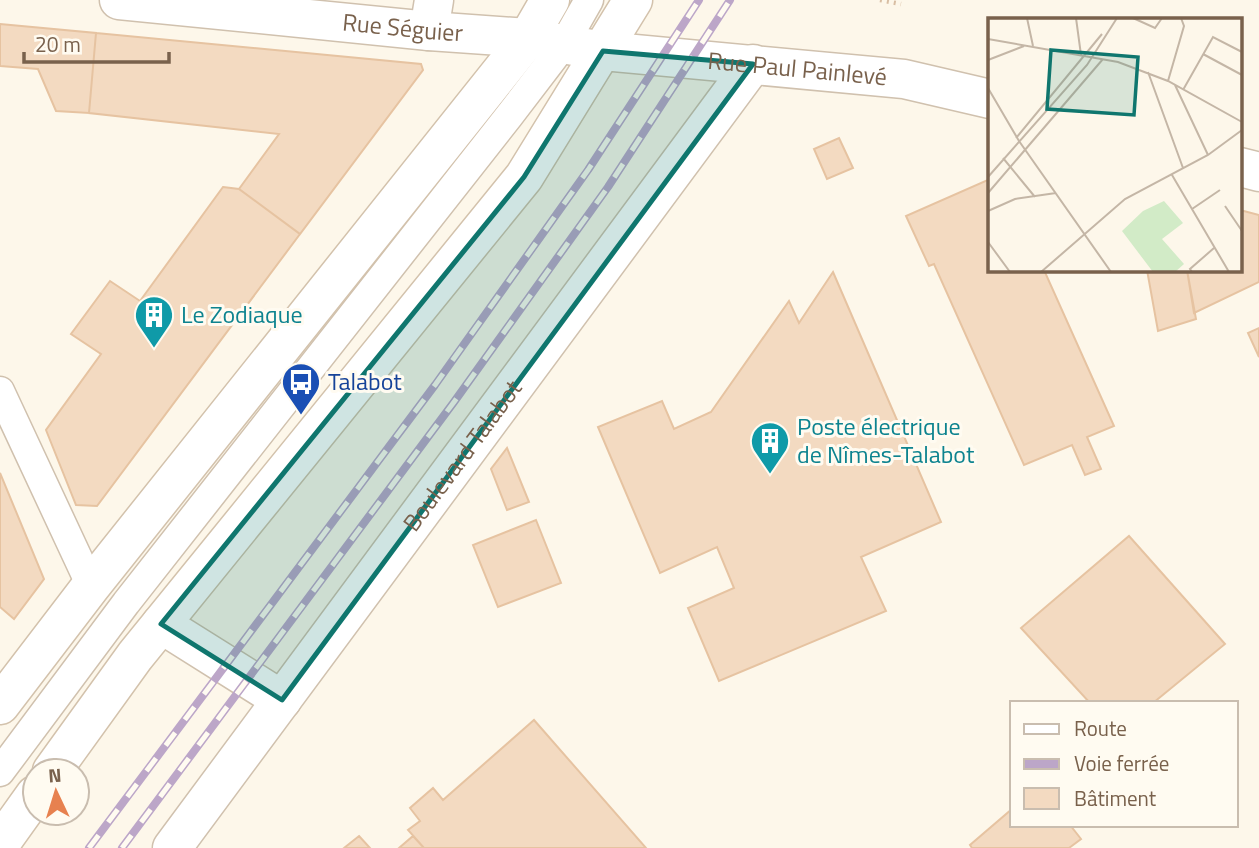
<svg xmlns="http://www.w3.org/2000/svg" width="1259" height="848" font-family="'Titillium Web',sans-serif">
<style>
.building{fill:#f3dac1;stroke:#e6c3a1;stroke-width:2}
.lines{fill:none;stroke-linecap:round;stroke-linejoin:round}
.service-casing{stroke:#d0c1ae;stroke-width:31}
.minor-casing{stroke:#d0c1ae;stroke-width:41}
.tertiary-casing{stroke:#d0c1ae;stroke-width:41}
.secondary-casing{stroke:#d3c2ac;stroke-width:41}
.path{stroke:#d8bea3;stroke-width:4.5;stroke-dasharray:2 5;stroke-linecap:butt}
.service{stroke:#fff;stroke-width:28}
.minor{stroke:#fff;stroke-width:38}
.tertiary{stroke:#fff;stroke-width:38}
.secondary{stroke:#fff;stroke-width:38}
.rail-casing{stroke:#bca6c8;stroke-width:8}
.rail{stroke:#fffbf1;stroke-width:5;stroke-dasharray:16;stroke-linecap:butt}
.marked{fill:#0f766e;fill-opacity:0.2;stroke:#0f766e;stroke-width:5;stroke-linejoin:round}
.labels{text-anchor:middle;stroke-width:6;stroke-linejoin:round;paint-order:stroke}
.street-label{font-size:24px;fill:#79614c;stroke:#fffbf1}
.culture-label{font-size:24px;fill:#0d838f;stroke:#fffbf1;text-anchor:start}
.transit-label{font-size:24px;fill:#164399;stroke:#fffbf1;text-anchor:start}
.inset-road{fill:none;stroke:#c4b6a6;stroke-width:2}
.view{fill:#0f766e;fill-opacity:0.15;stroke:#0f766e;stroke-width:3.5}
.inset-edge{fill:none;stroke:#79614c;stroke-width:3.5}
</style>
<rect width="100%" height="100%" fill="#fdf7ea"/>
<!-- building -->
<path class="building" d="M 0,24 L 96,33 L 89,113 L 56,111 L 38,69 L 0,66 Z
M 96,33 L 421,64 L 423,70 L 300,234 L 239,189 L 279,134 L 89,113 Z
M 839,138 L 853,168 L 827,179 L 814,149 Z
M 990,179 L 990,270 L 1044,270 L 1114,426 L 1087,437 L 1101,469 L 1085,475 L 1072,445 L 1024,465 L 934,264 L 929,266 L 906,216 Z
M 223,187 L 239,189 L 300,234 L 97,506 L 76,505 L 46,430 L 101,354 L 71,334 L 110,281 L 140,301 Z
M 1240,210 L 1259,215 L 1259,282 L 1194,313 L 1187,270 L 1240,270 Z
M 1147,270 L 1187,270 L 1196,319 L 1158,331 Z
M 833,272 L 941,522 L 861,557 L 886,611 L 719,681 L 688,608 L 734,588 L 717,547 L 660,573 L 598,427 L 662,401 L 674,429 L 711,412 L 789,301 L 799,323 Z
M 1259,328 L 1259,357 L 1248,333 Z
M 507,448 L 529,502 L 507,510 L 491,469 Z
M 0,473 L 44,579 L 14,619 L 0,607 Z
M 536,520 L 561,583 L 498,607 L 473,545 Z
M 1129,536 L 1225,644 L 1153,703 L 1090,703 L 1021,628 Z
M 534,720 L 646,848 L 424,848 L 408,830 L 420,821 L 410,808 L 433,788 L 443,800 Z
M 1012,809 L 1012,825 L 1070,825 L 1081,839 L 1069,848 L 972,848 L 970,845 Z
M 359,836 L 370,848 L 344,848 Z
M 413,836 L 424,848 L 399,848 Z"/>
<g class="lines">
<!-- service casing -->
<g class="service-casing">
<path id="service" d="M 0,391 L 91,586
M 0,772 L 126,603 L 509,116 L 564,44 L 589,0"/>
</g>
<!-- minor casing -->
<g class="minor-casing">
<g id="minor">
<path d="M 429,31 L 434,0"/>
<path d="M 161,624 L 282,700"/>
<path id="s1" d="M 172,848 L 753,64"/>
</g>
</g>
<!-- tertiary casing -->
<g class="tertiary-casing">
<g id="tertiary">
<path id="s2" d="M 119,0 L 429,31 L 528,38 L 603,51 L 904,79 L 990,99"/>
<path d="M 1240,167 L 1259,172"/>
</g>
</g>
<!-- secondary casing -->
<g class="secondary-casing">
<path id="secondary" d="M 0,705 L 91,586 L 528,38 L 550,0
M 52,771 L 135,656 L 524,177 L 633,0
M 0,844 L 35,795"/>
</g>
<!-- path -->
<path class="path" d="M 880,0 L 901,4"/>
<!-- service -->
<use href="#service" class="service"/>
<!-- minor -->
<use href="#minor" class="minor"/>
<!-- tertiary -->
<use href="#tertiary" class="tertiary"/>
<!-- secondary -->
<use href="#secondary" class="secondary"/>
<!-- rail casing -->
<g class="rail-casing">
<path id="rail" d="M 89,848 L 435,385 L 588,170 L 699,0
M 122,848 L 454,402 L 608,187 L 730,0"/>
</g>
<!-- rail -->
<use href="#rail" class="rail"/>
</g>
<!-- marked area -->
<path class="marked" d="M 603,51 L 753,64 L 282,700 L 161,624 L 524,177 Z"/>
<!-- icons -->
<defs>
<g id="building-pin" transform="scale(2.0125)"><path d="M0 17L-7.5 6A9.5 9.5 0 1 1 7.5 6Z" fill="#0f9aa8" stroke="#fffbf1"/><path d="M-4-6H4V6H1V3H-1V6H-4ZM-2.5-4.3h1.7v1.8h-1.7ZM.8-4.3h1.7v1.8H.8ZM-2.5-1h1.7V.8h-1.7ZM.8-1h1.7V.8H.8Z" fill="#fff"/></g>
<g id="bus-pin" transform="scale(2.0125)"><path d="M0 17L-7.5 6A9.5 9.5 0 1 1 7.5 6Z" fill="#1a4fb4" stroke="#fffbf1"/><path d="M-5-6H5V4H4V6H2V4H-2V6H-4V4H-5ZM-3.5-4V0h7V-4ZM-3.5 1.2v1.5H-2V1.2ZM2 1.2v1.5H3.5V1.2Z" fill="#fff"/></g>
</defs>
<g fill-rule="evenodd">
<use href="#building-pin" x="154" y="315"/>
<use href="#bus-pin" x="301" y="382"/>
<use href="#building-pin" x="770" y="441"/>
</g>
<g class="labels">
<!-- street labels -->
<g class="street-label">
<text dy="8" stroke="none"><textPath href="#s2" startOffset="285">Rue Séguier</textPath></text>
<text dy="8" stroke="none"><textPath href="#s2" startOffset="682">Rue Paul Painlevé</textPath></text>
<text dy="8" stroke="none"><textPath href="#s1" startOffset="488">Boulevard Talabot</textPath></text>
</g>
<!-- culture labels -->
<g class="culture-label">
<text x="181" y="323">Le Zodiaque</text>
<text x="797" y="435">Poste électrique<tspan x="797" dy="28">de Nîmes-Talabot</tspan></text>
</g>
<!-- transit labels -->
<g class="transit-label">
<text x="328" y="390">Talabot</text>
</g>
</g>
<!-- overview -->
<g transform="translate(988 18)">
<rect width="254" height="254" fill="#fdf7ea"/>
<path d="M 176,183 L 195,205 L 174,221 L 196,246 L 187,254 L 165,254 L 134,213 L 155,193 Z" fill="#d2ebc7"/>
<path class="inset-road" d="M 39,0 L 45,28M 88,0 L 93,37M 145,0 L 167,10 L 174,0M 0,21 L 130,44 L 180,63 L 254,104M 215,36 L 254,57M 0,42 L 36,28M 160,54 L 195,150M 180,63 L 196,8 L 193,0M 187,67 L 220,137M 0,70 L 31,123 L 123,254M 195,72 L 225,19 L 254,34M 28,120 L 114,16M 15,140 L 47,179M 184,157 L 241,254M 0,159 L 99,47 L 129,0M 0,175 L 115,41M 237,188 L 254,213M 204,191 L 232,172M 0,193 L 27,181 L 68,175M 0,224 L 22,254M 53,254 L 137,181 L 220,137 L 254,112M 204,254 L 202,251 L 226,230"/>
<path class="view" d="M 63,32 L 150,39 L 146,97 L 59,91 Z"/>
<rect width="254" height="254" class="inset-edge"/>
</g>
<!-- legend -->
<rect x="1010" y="701" width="228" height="126" fill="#fffbf1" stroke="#c9bdaf" stroke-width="2"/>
<rect x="1024" y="724" width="35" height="10" fill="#ffffff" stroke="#c9bdaf" stroke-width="2"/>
<text x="1074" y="736" font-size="21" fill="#79614c">Route</text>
<rect x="1024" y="759" width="35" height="10" fill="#bca6c8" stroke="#c9bdaf" stroke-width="2"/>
<text x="1074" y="771" font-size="21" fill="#79614c">Voie ferrée</text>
<rect x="1024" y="788" width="35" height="21" fill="#f3dac1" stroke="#c9bdaf" stroke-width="2"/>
<text x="1074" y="806" font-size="21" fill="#79614c">Bâtiment</text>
<!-- north arrow -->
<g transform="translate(56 792) rotate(356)"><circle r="33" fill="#fffbf1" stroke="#c9bdaf" stroke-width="2"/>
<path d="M0-5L12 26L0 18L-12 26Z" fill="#e7814f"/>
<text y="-10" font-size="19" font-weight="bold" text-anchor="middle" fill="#79614c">N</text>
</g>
<!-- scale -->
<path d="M24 52v10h145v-10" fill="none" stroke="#79614c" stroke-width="3.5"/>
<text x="35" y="52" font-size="21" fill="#79614c" stroke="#fffbf1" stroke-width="5" paint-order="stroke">20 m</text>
</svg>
